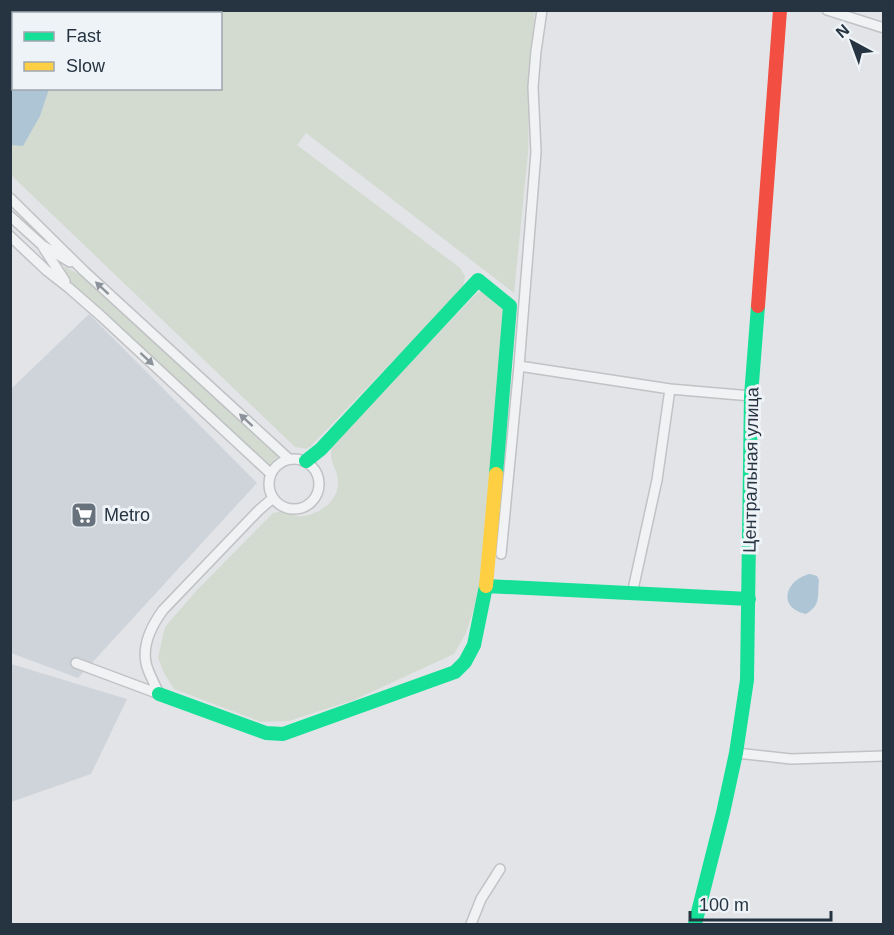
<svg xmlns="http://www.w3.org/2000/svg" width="894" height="935" font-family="Helvetica,sans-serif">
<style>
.built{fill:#cfd4db}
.green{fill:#d3dbd1}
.water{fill:#adc5d5}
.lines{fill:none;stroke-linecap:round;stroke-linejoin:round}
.stream{stroke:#adc5d5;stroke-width:3}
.street-casing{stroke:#c0c2c5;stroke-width:12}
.street{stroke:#f1f2f3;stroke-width:9}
.fast{stroke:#16e098;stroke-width:14}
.slow{stroke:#ffcf43;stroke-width:14}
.jam{stroke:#f24e42;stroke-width:14}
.oneway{fill:#8c939a}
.labels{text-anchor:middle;stroke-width:6;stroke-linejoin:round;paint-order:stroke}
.street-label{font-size:18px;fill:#263442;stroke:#eef3f7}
.poi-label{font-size:18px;fill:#263442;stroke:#eef3f7;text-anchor:start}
</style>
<rect width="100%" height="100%" fill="#e2e4e7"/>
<!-- built -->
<path class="built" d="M 89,314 L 257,483 L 78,678 L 11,653 L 10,390 Z
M 11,664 L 127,699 L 91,774 L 11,802 Z"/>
<!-- green -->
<path class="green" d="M 21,10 L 535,11 L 530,75 L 528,153 L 514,293 L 306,133 L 297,145 L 460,268 L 465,276 L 463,288 L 311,446 L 306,449 L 295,447 L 11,175 L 10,22 L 13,18 L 14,88 L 220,88 L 220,14 L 18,13 Z
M 63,266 L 81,275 L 278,456 L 268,466 L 72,284 Z
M 484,290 L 507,305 L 481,587 L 466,633 L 454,654 L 354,700 L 289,721 L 261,722 L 174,689 L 164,673 L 158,657 L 165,627 L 197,590 L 273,513 C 285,509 294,518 305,516 C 322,512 339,500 338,481 C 337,466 328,464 332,445 L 477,293 Z"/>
<!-- water -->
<path class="water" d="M 13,28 L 14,88 L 49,89 L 40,116 L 23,146 L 11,145 L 10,31 Z
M 810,574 L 817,576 L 819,580 C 817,596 822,604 806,614 C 776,608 786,579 810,574 Z"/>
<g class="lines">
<!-- stream -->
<path class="stream" d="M 126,10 L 129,14"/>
<!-- street casing -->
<g class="street-casing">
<path id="street" d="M 827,10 L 884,28
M 10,11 L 11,10
M 10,198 L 84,271 L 289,459
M 10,216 L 42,245 L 70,262
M 10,236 L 46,270 L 69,288 L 101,316 L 271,474
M 43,247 L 65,281
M 519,366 L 670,389 L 751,396
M269 484a25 25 0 1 1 50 0a25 25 0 1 1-50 0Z
M 501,554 L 519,366 L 536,152 L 533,87 L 536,51 L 542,10
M 632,594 L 657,480 L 670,389
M 76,663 L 159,694 C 155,684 148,673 146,663 C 142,643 152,625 163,610 L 259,510 L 273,498
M 736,753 L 791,759 L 884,756
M 471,924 L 481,899 L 500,869"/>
</g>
<!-- street -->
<use href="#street" class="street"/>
<!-- fast -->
<path class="fast" d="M 306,461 L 321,449 L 478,280 L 510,306 L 496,474
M 159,694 L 266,733 L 283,734 L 455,672 L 465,662 L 474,645 L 486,586 L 749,599
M 695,924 L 723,813 L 736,753 L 747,680 L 751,396 L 758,306"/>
<!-- slow -->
<path class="slow" d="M 486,586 L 496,474"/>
<!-- jam -->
<path class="jam" d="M 758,306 L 780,10"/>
</g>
<!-- one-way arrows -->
<defs><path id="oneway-solid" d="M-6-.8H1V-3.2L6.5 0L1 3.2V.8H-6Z" transform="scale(1.5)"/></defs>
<g class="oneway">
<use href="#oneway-solid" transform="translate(102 288) rotate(-137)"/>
<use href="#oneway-solid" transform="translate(147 359) rotate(43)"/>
<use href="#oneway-solid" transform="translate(246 420) rotate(-137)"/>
</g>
<!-- icons -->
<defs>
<g id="supermarket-square" transform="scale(1.35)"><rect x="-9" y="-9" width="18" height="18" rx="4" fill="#68727c" stroke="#eef3f7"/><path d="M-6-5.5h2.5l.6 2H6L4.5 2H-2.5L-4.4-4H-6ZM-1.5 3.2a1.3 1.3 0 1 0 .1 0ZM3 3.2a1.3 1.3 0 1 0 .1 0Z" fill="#fff"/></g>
</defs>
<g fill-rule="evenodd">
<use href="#supermarket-square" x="84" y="515"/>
</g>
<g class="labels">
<!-- street labels -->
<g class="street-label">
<text transform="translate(751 470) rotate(-89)" y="6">Центральная улица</text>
</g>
<!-- poi labels -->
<g class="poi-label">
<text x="104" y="521">Metro</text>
</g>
</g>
<!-- border -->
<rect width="894" height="935" fill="none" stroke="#263442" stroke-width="24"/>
<!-- legend -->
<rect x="12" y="12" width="210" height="78" fill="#eef3f7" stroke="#9ea7af" stroke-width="1.5"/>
<rect x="24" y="32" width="30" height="9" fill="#16e098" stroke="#9ea7af" stroke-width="1.5"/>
<text x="66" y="42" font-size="18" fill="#263442">Fast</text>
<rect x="24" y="62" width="30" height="9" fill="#ffcf43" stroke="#9ea7af" stroke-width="1.5"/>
<text x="66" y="72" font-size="18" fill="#263442">Slow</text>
<!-- north arrow -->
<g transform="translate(852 42) rotate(319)" stroke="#eef3f7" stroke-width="4.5" paint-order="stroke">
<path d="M0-4.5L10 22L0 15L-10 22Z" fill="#263442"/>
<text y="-9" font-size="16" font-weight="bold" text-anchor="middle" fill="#263442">N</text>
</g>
<!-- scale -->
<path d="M690 911v9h141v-9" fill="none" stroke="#263442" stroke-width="3"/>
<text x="699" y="911" font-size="18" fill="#263442" stroke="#eef3f7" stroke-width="4.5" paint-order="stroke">100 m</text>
</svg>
